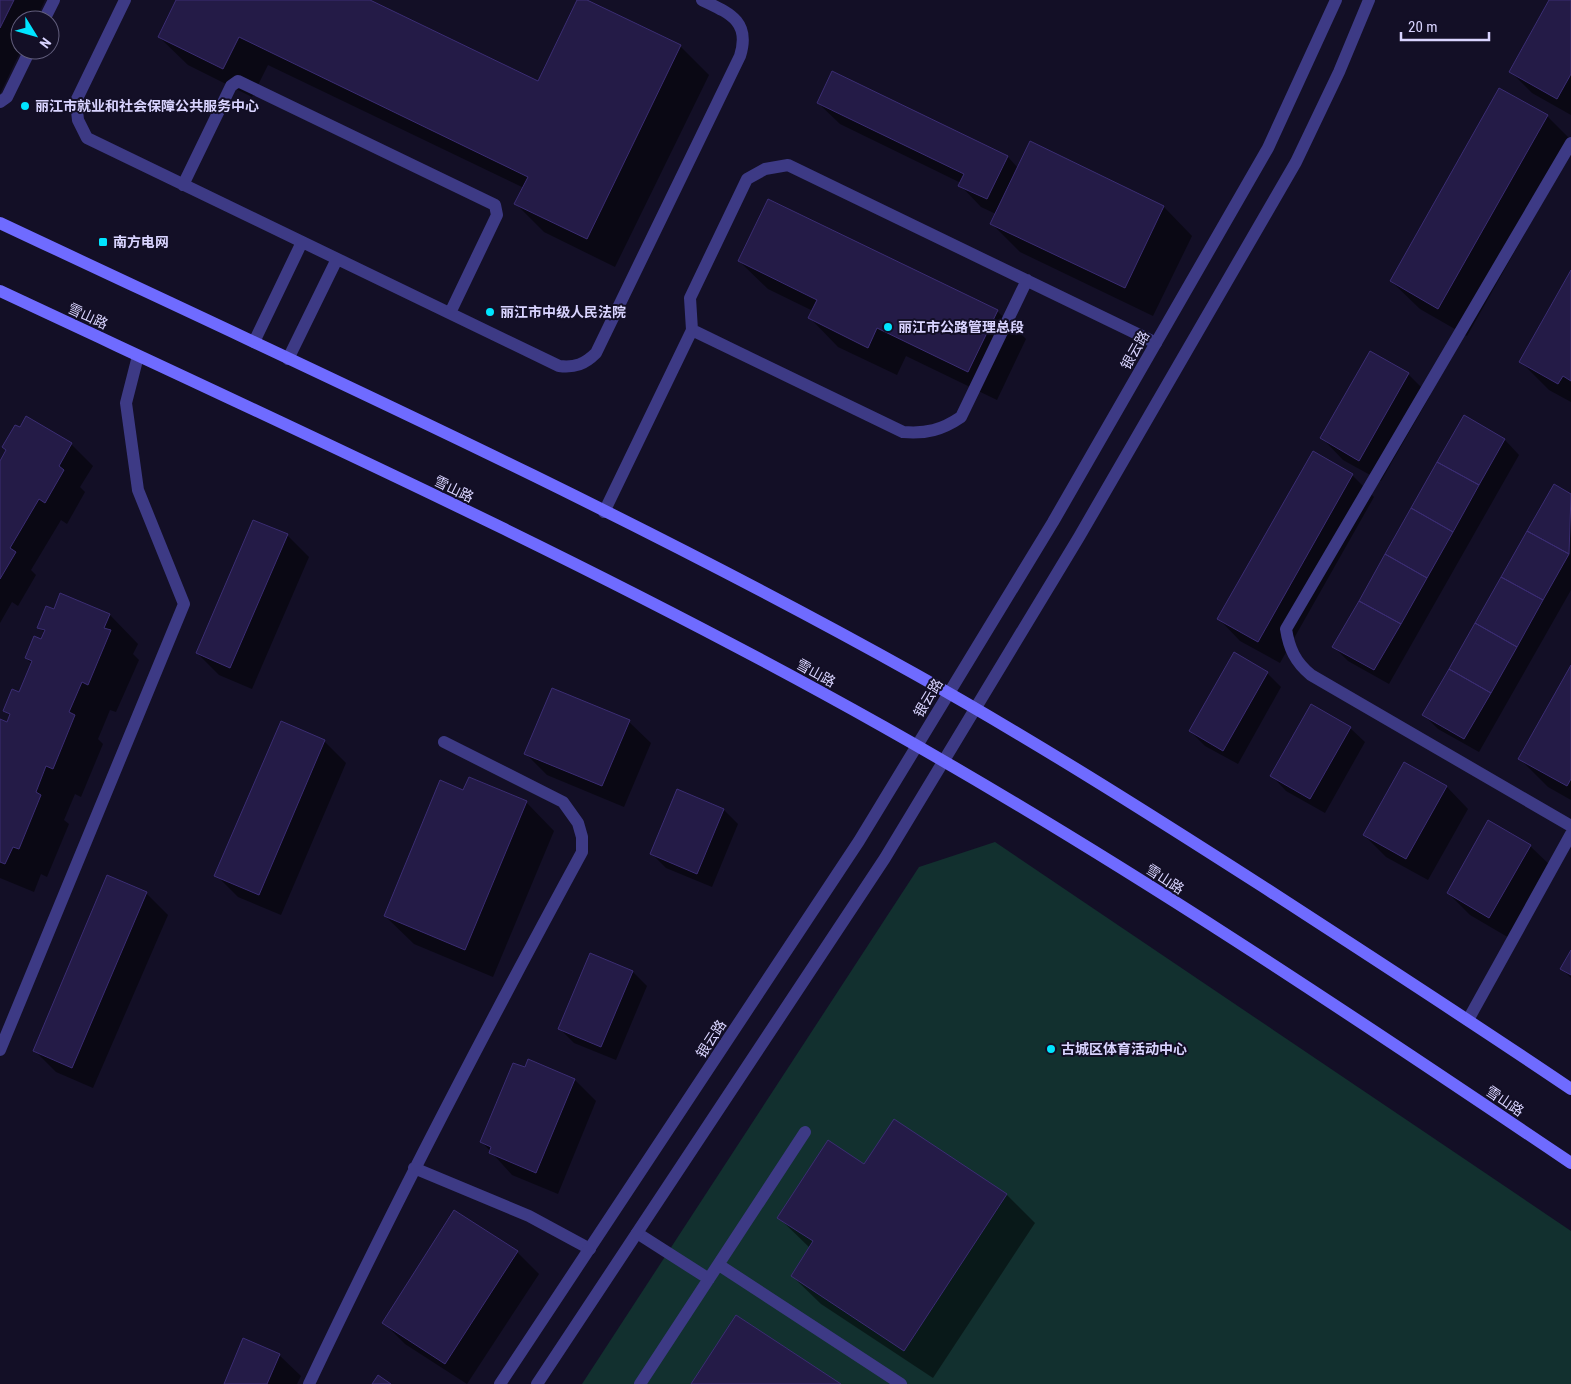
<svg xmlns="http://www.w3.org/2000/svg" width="1571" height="1384" font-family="'Roboto Condensed','Noto Sans SC',sans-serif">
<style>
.green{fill:#12302f}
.shadow{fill:#0007}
.building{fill:#241b47;stroke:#3b2d73}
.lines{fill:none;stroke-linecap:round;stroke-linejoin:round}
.lane{stroke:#3d3a85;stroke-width:12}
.street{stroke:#3d3a85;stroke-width:12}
.secondary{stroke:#6f6bff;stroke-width:12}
.poi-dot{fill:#00e5ff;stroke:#130f26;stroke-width:2}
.labels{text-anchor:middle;stroke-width:4;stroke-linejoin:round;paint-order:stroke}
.poi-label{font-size:14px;font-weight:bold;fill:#d9d4ff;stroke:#130f26;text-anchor:start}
.street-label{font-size:14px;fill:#d9d4ff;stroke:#130f26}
</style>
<rect width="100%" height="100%" fill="#130f26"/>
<!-- green -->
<path class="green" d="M 995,842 L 1571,1231 L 1571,1384 L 582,1384 L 919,867 Z"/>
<!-- shadow -->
<path class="shadow" d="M 0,0 L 45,0 L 36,20 L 20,20 L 21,50 L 0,94 Z
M 177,0 L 367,0 L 538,83 L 578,0 L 585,0 L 680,46 L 709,75 L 615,267 L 544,232 L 516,204 L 524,188 L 268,65 L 252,97 L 188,65 L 159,37 Z
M 1551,0 L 1571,0 L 1571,115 L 1532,93 L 1510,71 Z
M 833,73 L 1008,157 L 1018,168 L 1031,143 L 1164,207 L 1192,236 L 1153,316 L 1020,252 L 991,223 L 996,214 L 981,207 L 960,185 L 961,183 L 840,124 L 818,103 Z
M 1547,116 L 1571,140 L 1571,152 L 1467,336 L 1420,309 L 1391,281 Z
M 739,261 L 997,311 L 1026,339 L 997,400 L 906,356 L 897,375 L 838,347 L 810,318 L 813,311 L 768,289 Z
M 1571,273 L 1571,402 L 1549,390 L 1521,362 Z
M 1408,374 L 1430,396 L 1381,481 L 1343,460 L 1322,438 Z
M 1464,417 L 1505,440 L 1519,455 L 1389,684 L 1348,661 L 1334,647 Z
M 71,444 L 93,466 L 80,487 L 85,492 L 67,524 L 61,520 L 31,570 L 36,575 L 18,606 L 12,602 L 0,623 L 0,463 Z
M 1352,475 L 1374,497 L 1280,663 L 1240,641 L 1219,619 Z
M 1554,486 L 1571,496 L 1571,590 L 1479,752 L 1438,729 L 1424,715 Z
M 287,535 L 309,557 L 252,689 L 219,675 L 197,653 Z
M 61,595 L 110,615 L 138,644 L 133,654 L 139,660 L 116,712 L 110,710 L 98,739 L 103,744 L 81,797 L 75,794 L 64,820 L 69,824 L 47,877 L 41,874 L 34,892 L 0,878 L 0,721 L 7,723 L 10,716 L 4,710 L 19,694 L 32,664 L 26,658 L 42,640 L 45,633 L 39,627 L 55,610 Z
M 1571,668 L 1571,800 L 1548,787 L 1519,758 Z
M 1267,673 L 1281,687 L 1238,764 L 1205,746 L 1190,731 Z
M 553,690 L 629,722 L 651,743 L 624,807 L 547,775 L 526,754 Z
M 1311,706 L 1350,728 L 1365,742 L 1325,813 L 1286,791 L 1272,776 Z
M 324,741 L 346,763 L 281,915 L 238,897 L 216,875 Z
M 1405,764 L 1447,787 L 1468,809 L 1428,880 L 1386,857 L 1364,835 Z
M 678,791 L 724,810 L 738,824 L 712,887 L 666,868 L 652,854 Z
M 526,802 L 554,831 L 493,977 L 414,944 L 385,916 Z
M 1530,846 L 1552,867 L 1511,939 L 1470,915 L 1448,893 Z
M 146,893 L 168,915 L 93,1088 L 56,1072 L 34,1050 Z
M 1571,952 L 1571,978 L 1562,969 Z
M 591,955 L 633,972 L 647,986 L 616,1060 L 574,1043 L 560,1029 Z
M 575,1080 L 596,1101 L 558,1194 L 512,1175 L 481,1141 Z
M 894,1121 L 1007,1195 L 1035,1223 L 933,1378 L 821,1304 L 792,1276 L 810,1248 L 779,1218 L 864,1166 Z
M 517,1252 L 539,1274 L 467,1384 L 405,1344 L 383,1322 Z
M 279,1355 L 301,1376 L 297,1384 L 225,1384 Z"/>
<!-- building -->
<path class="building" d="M 0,0 L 14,0 L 0,28 Z
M 176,0 L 370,0 L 538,81 L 577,0 L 587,0 L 681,45 L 587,239 L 514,204 L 528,177 L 239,37 L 223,69 L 158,37 Z
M 1549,0 L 1571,0 L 1571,74 L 1557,99 L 1509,72 Z
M 832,71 L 1008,156 L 987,199 L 958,186 L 964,174 L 817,103 Z
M 1499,88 L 1548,115 L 1438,309 L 1390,281 Z
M 1030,141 L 1164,206 L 1125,288 L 990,224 Z
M 768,199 L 998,310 L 968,372 L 877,328 L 868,348 L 808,318 L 817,300 L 738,261 Z
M 1571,270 L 1571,381 L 1563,376 L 1558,384 L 1519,362 Z
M 1370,351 L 1409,373 L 1359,461 L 1320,438 Z
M 1464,415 L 1505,439 L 1479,485 L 1437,462 Z
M 26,416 L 72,443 L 59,466 L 64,470 L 45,503 L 39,499 L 10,548 L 16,552 L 0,579 L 0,461 L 6,450 L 2,447 L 15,425 L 20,427 Z
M 1313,451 L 1353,474 L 1258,642 L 1217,619 Z
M 1437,462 L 1479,485 L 1453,532 L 1411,508 Z
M 1554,484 L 1571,494 L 1569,554 L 1527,531 Z
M 1411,508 L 1453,532 L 1427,578 L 1385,554 Z
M 253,520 L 288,534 L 230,668 L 196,653 Z
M 1527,531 L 1569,554 L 1543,600 L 1501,577 Z
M 1385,554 L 1427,578 L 1401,624 L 1359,601 Z
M 1501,577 L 1543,600 L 1517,647 L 1475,623 Z
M 60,593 L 110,614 L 104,628 L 111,630 L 88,685 L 82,682 L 69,712 L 75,715 L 53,769 L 46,766 L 36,792 L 41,795 L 19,849 L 13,847 L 5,864 L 0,862 L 0,719 L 7,722 L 10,714 L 3,711 L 12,689 L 19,692 L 32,661 L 25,658 L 34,636 L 41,639 L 45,630 L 37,628 L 46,606 L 54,609 Z
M 1359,601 L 1401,624 L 1374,670 L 1332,647 Z
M 1475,623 L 1517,647 L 1491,693 L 1449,669 Z
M 1234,652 L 1268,672 L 1223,751 L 1189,731 Z
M 1571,665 L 1571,779 L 1567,786 L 1518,759 Z
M 1449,669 L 1491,693 L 1464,739 L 1422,715 Z
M 552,688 L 630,720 L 602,786 L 524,754 Z
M 1311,704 L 1351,727 L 1310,799 L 1270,776 Z
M 281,721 L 325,740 L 259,895 L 214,876 Z
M 1404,762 L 1447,786 L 1406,859 L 1363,835 Z
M 469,777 L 527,801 L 465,950 L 384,916 L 440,780 L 463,790 Z
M 677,789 L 724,809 L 697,874 L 650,854 Z
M 1488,820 L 1531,845 L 1489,918 L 1447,893 Z
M 107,875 L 147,892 L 72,1068 L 33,1051 Z
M 1571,950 L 1571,975 L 1560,969 Z
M 590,953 L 633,971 L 601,1047 L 558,1029 Z
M 528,1059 L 575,1079 L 536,1173 L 489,1153 L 491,1147 L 480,1142 L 513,1063 L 525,1067 Z
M 894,1119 L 1007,1194 L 904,1351 L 791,1276 L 813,1241 L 777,1218 L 828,1140 L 864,1164 Z
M 454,1210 L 518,1251 L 445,1364 L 382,1323 Z
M 736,1315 L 841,1384 L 691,1384 Z
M 243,1338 L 280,1354 L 267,1384 L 224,1384 Z
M 378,1375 L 391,1384 L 372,1384 Z"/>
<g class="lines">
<!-- lane -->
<path class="lane" d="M 125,0 L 76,101 L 78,120 L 87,138 L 559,366 C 575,368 585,364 596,353 L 740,56 C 751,21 729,13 702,0
M 44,20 L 54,0
M 0,102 L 7,97 L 30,50
M 1571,143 L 1286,629 C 1289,648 1295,662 1311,675 L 1571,826
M 183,185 L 231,86 L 238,81 L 495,205 L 497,215 L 450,313
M 692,330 L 903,432 C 926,434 942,430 961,417 L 1027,280
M 254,342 L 302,242
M 288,359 L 337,259
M 604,512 L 692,330 L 690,298 L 747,179 L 765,169 L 788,165 L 1156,343
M 1468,1020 L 1571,834
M 0,1050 L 184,604 L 138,490 L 126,403 L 138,356
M 414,1168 L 529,1216 L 590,1249
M 637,1233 L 709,1279
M 719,1265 L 901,1384
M 309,1384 C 394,1204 487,1027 582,852 L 582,837 L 578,823 L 563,802 L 444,742
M 640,1384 L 805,1132"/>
<!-- street -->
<path class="street" d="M 500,1384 L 859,841 L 1053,522 L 1268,148 L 1336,0
M 537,1384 L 885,858 L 1079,537 L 1296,162 L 1339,72 L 1369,0"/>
<!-- secondary -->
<path class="secondary" d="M 0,223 C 308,368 618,508 915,674 C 1033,740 1148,813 1262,886 C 1365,953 1469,1020 1571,1089
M 0,291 C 297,430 598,566 884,727 C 1120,860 1347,1012 1571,1163"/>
</g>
<!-- markers -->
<g class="poi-dot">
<circle cx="25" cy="106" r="5"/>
<rect x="98" y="237" width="10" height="10" rx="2.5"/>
<circle cx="490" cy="312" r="5"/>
<circle cx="888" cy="327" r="5"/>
<circle cx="1051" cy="1049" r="5"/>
</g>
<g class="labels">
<!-- poi labels -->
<g class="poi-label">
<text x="35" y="111">丽江市就业和社会保障公共服务中心</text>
<text x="113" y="247">南方电网</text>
<text x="500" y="317">丽江市中级人民法院</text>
<text x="898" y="332">丽江市公路管理总段</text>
<text x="1061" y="1054">古城区体育活动中心</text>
</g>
<!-- street labels -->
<g class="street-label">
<text transform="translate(88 316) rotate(25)" y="5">雪山路</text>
<text transform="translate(1135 350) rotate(-60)" y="5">银云路</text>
<text transform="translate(454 489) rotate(26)" y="5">雪山路</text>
<text transform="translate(816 673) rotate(29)" y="5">雪山路</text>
<text transform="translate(928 698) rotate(-59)" y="5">银云路</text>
<text transform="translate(1165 879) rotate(33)" y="5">雪山路</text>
<text transform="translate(711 1039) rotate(-57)" y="5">银云路</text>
<text transform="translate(1505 1101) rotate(34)" y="5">雪山路</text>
</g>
</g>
<!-- north arrow -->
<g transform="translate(35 35) rotate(127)"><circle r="24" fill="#130f26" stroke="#625e7d"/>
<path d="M0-4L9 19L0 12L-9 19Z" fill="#00e5ff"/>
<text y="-8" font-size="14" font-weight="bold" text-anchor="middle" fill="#d9d4ff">N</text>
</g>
<!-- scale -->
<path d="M1401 32v8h88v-8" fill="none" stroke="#d9d4ff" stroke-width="2.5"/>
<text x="1408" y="32" font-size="15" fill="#d9d4ff" stroke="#130f26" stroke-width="4" paint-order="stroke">20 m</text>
</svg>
